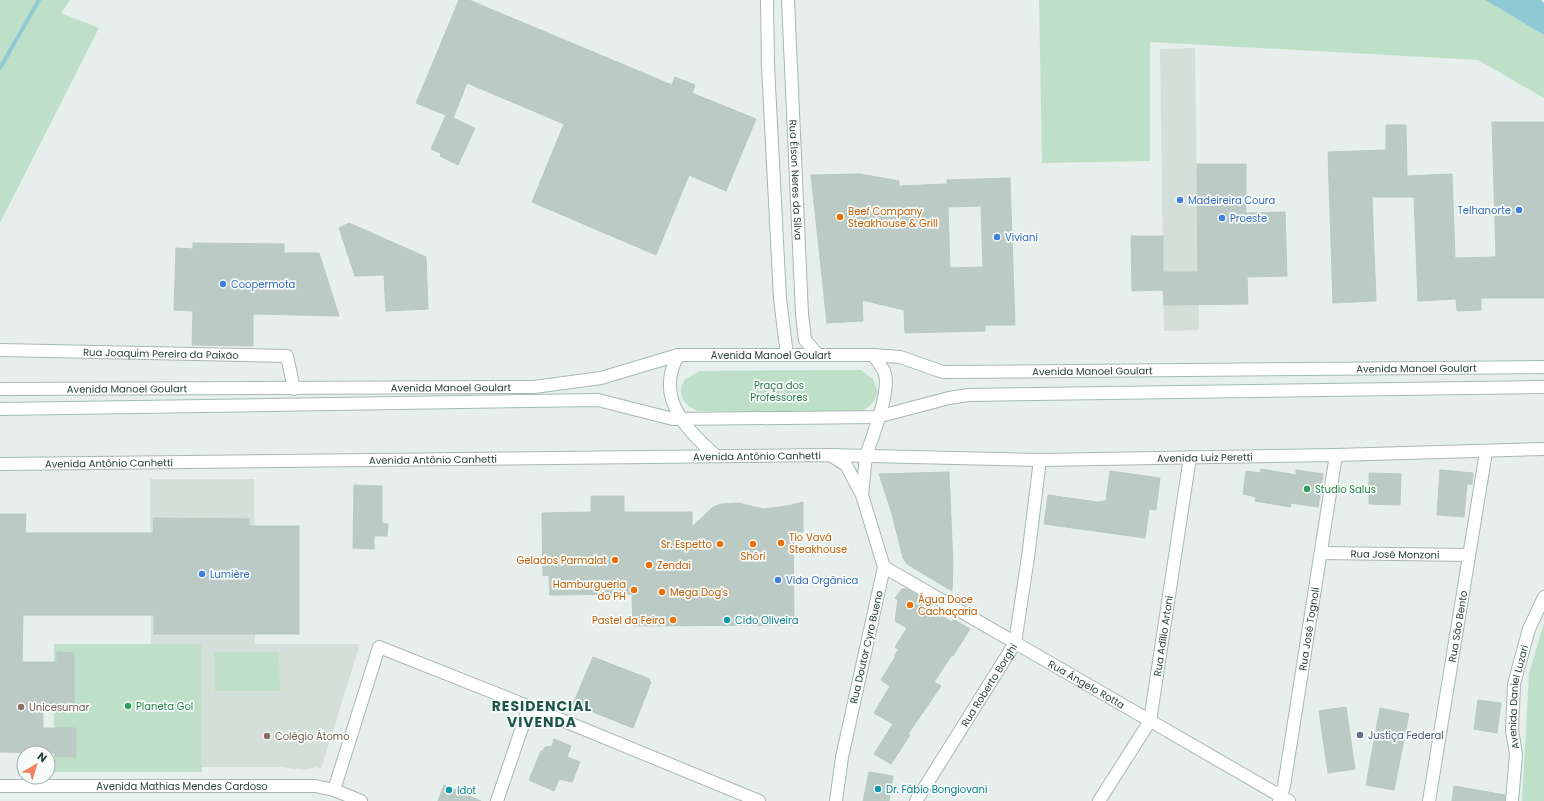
<svg xmlns="http://www.w3.org/2000/svg" width="1544" height="801" font-family="Poppins,sans-serif">
<style>
.built{fill:#d4dfda}
.green{fill:#bfe0c8}
.water{fill:#8ec9d4}
.lines{fill:none;stroke-linecap:round;stroke-linejoin:round}
.stream{stroke:#8ec9d4;stroke-width:4}
.building{fill:#bbcac4;stroke:#b8c9c2;fill-rule:evenodd}
.minor-casing{stroke:#a8b8b2;stroke-width:14}
.tertiary-casing{stroke:#a8b8b2;stroke-width:14}
.secondary-casing{stroke:#a4bbb3;stroke-width:14}
.minor{stroke:#fff;stroke-width:12}
.tertiary{stroke:#fff;stroke-width:12}
.secondary{stroke:#fff;stroke-width:12}
.shop-dot{fill:#3f7fe0;stroke:#f7fbf9;stroke-width:1.5}
.food-dot{fill:#e8710a;stroke:#f7fbf9;stroke-width:1.5}
.leisure-dot{fill:#2e9e5b;stroke:#f7fbf9;stroke-width:1.5}
.culture-dot{fill:#0f9aa8;stroke:#f7fbf9;stroke-width:1.5}
.education-dot{fill:#8d6e63;stroke:#f7fbf9;stroke-width:1.5}
.service-dot{fill:#5c6f8a;stroke:#f7fbf9;stroke-width:1.5}
.labels{text-anchor:middle;stroke-width:3.5;stroke-linejoin:round;paint-order:stroke}
.street-label{font-size:10px;fill:#24423a;stroke:#f7fbf9}
.shop-label{font-size:10px;fill:#366cbe;stroke:#f7fbf9;text-anchor:start}
.food-label{font-size:10px;fill:#c56008;stroke:#f7fbf9;text-anchor:start}
.park-label{font-size:10px;fill:#2d7a4b;stroke:#f7fbf9}
.leisure-label{font-size:10px;fill:#27864d;stroke:#f7fbf9;text-anchor:start}
.culture-label{font-size:10px;fill:#0d838f;stroke:#f7fbf9;text-anchor:start}
.education-label{font-size:10px;fill:#785e54;stroke:#f7fbf9;text-anchor:start}
.service-label{font-size:10px;fill:#4e5e75;stroke:#f7fbf9;text-anchor:start}
.district-label{font-size:14px;font-weight:bold;letter-spacing:1px;fill:#1f5548;stroke:#f7fbf9}
</style>
<rect width="100%" height="100%" fill="#e6efeb"/>
<!-- built -->
<path class="built" d="M 1195,48 L 1199,330 L 1164,331 L 1160,49 Z
M 150,479 L 254,479 L 255,644 L 360,644 L 321,769 L 317,767 L 305,770 L 280,767 L 202,767 L 201,644 L 151,644 Z"/>
<!-- green -->
<path class="green" d="M 0,0 L 70,0 L 61,13 L 99,28 L 0,223 Z
M 1039,0 L 1485,0 L 1544,35 L 1544,98 L 1478,60 L 1150,42 L 1150,161 L 1042,163 Z
M 861,370 L 873,379 L 878,392 C 874,403 868,410 856,412 L 698,411 C 683,405 676,394 685,379 L 700,371 Z
M 1544,623 L 1544,801 L 1522,801 L 1529,673 Z
M 54,644 L 201,644 L 202,772 L 54,772 Z
M 214,652 L 279,652 L 280,691 L 215,691 Z"/>
<!-- water -->
<path class="water" d="M 1485,0 L 1541,0 L 1544,3 L 1544,35 Z"/>
<g class="lines">
<!-- stream -->
<path class="stream" d="M 0,68 L 39,0"/>
</g>
<!-- building -->
<path class="building" d="M 459,0 L 469,0 L 672,85 L 675,77 L 695,85 L 692,93 L 756,119 L 726,191 L 689,175 L 656,255 L 532,202 L 564,124 L 467,83 L 453,118 L 475,128 L 458,165 L 440,156 L 441,153 L 431,149 L 446,115 L 416,103 Z
M 1492,122 L 1544,122 L 1544,298 L 1481,298 L 1481,310 L 1457,311 L 1456,299 L 1418,301 L 1414,197 L 1372,197 L 1376,301 L 1333,303 L 1328,152 L 1386,150 L 1386,125 L 1406,125 L 1407,176 L 1452,174 L 1455,258 L 1496,257 Z
M 1197,164 L 1246,164 L 1246,213 L 1285,212 L 1287,276 L 1247,277 L 1248,304 L 1164,305 L 1163,290 L 1132,291 L 1131,236 L 1163,236 L 1163,272 L 1198,272 Z
M 860,174 L 899,181 L 899,186 L 947,184 L 947,180 L 1010,178 L 1015,325 L 985,325 L 985,331 L 905,333 L 904,310 L 862,300 L 863,321 L 827,323 L 811,175 ZM 981,206 L 983,267 L 950,268 L 948,207 Z
M 349,223 L 426,257 L 428,309 L 386,311 L 384,275 L 355,276 L 339,228 Z
M 193,243 L 284,244 L 284,253 L 319,253 L 339,316 L 253,314 L 253,346 L 192,345 L 193,311 L 174,310 L 176,248 L 193,249 Z
M 1261,469 L 1296,475 L 1296,470 L 1323,474 L 1318,507 L 1291,503 L 1290,507 L 1255,501 L 1256,497 L 1243,494 L 1246,471 L 1260,473 Z
M 1440,470 L 1473,473 L 1472,484 L 1467,484 L 1464,517 L 1437,515 Z
M 1110,471 L 1160,478 L 1156,510 L 1149,509 L 1145,538 L 1044,524 L 1048,495 L 1097,502 L 1106,501 Z
M 949,472 L 953,564 L 952,591 L 907,564 L 903,558 L 892,514 L 879,474 Z
M 1369,473 L 1401,474 L 1400,505 L 1369,504 Z
M 354,485 L 382,486 L 382,523 L 388,524 L 387,536 L 374,536 L 374,549 L 353,548 Z
M 591,496 L 624,496 L 624,512 L 692,512 L 692,527 L 713,507 L 721,504 L 738,503 L 763,509 L 787,506 L 803,502 L 803,532 L 793,532 L 794,625 L 633,626 L 632,594 L 550,595 L 549,575 L 543,576 L 542,513 L 591,512 Z
M 0,514 L 26,514 L 25,533 L 154,533 L 153,518 L 249,519 L 249,526 L 299,526 L 299,634 L 154,634 L 154,615 L 23,615 L 22,662 L 57,662 L 57,652 L 74,653 L 74,705 L 43,705 L 43,728 L 76,728 L 76,757 L 55,757 L 55,753 L 0,752 Z
M 902,589 L 907,589 L 931,603 L 928,607 L 952,622 L 953,619 L 970,629 L 953,656 L 952,655 L 934,682 L 941,686 L 908,734 L 910,735 L 891,764 L 874,754 L 893,724 L 874,713 L 890,686 L 881,680 L 896,656 L 894,656 L 899,649 L 895,647 L 907,628 L 895,621 L 898,600 L 895,598 Z
M 593,657 L 650,679 L 649,682 L 651,682 L 633,728 L 573,704 Z
M 1478,700 L 1501,703 L 1497,733 L 1474,729 Z
M 1346,707 L 1355,769 L 1328,773 L 1319,711 Z
M 1380,708 L 1409,714 L 1394,790 L 1366,785 Z
M 554,739 L 571,746 L 567,757 L 580,762 L 572,782 L 559,779 L 554,791 L 529,780 L 541,751 L 543,751 L 545,747 L 552,746 Z
M 869,772 L 893,776 L 889,801 L 863,801 Z
M 444,785 L 481,801 L 438,801 Z
M 1454,786 L 1505,795 L 1505,801 L 1452,801 Z"/>
<g class="lines">
<!-- minor casing -->
<g class="minor-casing">
<g id="minor">
<path id="s1" d="M 1321,553 L 1469,555"/>
<path id="s2" d="M 884,567 L 1289,801"/>
<path id="s3" d="M 0,786 L 315,786 L 334,790 L 361,801"/>
<path d="M 334,790 L 379,647 L 535,709 L 759,801"/>
<path d="M 497,801 L 529,707"/>
<path id="s4" d="M 916,801 L 1015,643 L 1028,557 L 1040,460"/>
<path id="s5" d="M 1099,801 L 1150,721 L 1190,457"/>
<path id="s6" d="M 1279,801 L 1284,786 L 1336,455"/>
<path id="s7" d="M 1429,801 L 1486,452"/>
<path id="s8" d="M 1512,801 L 1516,754 L 1512,730 L 1514,684 L 1529,629 L 1544,597"/>
</g>
</g>
<!-- tertiary casing -->
<g class="tertiary-casing">
<g id="tertiary">
<path d="M 767,0 L 768,66 L 780,299 L 787,355"/>
<path id="s9" d="M 788,0 L 802,314 L 805,340 L 818,355"/>
<path id="s10" d="M 0,350 L 287,356 L 294,389"/>
<path d="M 830,455 L 846,465 L 862,495 L 884,567 L 842,757 L 836,801"/>
<path id="s11" d="M 0,464 L 829,455 L 1040,460 L 1336,455 L 1544,449"/>
<path d="M 862,495 L 866,456"/>
</g>
</g>
<!-- secondary casing -->
<g class="secondary-casing">
<g id="secondary">
<path d="M 678,355 C 674,363 670,372 670,382 C 668,412 695,437 716,456"/>
<path id="s12" d="M 0,389 L 534,387 L 601,378 L 678,355 L 873,355 L 900,357 L 943,372 L 1544,367"/>
<path d="M 0,409 L 598,400 L 673,419 L 877,417 L 949,398 L 968,395 L 1544,387"/>
<path d="M 866,456 C 872,437 892,389 884,371 C 881,366 877,360 873,355"/>
</g>
</g>
<!-- minor -->
<use href="#minor" class="minor"/>
<!-- tertiary -->
<use href="#tertiary" class="tertiary"/>
<!-- secondary -->
<use href="#secondary" class="secondary"/>
</g>
<!-- markers -->
<g class="shop-dot">
<circle cx="1180" cy="200" r="4"/>
<circle cx="1519" cy="210" r="4"/>
<circle cx="1222" cy="218" r="4"/>
<circle cx="997" cy="237" r="4"/>
<circle cx="223" cy="284" r="4"/>
<circle cx="202" cy="574" r="4"/>
<circle cx="778" cy="580" r="4"/>
</g>
<g class="food-dot">
<circle cx="840" cy="217" r="4"/>
<circle cx="781" cy="543" r="4"/>
<circle cx="720" cy="544" r="4"/>
<circle cx="753" cy="544" r="4"/>
<circle cx="615" cy="560" r="4"/>
<circle cx="649" cy="565" r="4"/>
<circle cx="634" cy="590" r="4"/>
<circle cx="662" cy="592" r="4"/>
<circle cx="910" cy="605" r="4"/>
<circle cx="673" cy="620" r="4"/>
</g>
<g class="leisure-dot">
<circle cx="1307" cy="489" r="4"/>
<circle cx="128" cy="706" r="4"/>
</g>
<g class="culture-dot">
<circle cx="727" cy="620" r="4"/>
<circle cx="878" cy="789" r="4"/>
<circle cx="449" cy="790" r="4"/>
</g>
<g class="education-dot">
<circle cx="21" cy="707" r="4"/>
<circle cx="267" cy="736" r="4"/>
</g>
<circle class="service-dot" cx="1360" cy="735" r="4"/>
<g class="labels">
<!-- street labels -->
<g class="street-label">
<text dy="4" stroke="none"><textPath href="#s9" startOffset="180">Rua Élson Neres da Silva</textPath></text>
<text dy="4" stroke="none"><textPath href="#s10" startOffset="161">Rua Joaquim Pereira da Paixão</textPath></text>
<text dy="4" stroke="none"><textPath href="#s12" startOffset="775">Avenida Manoel Goulart</textPath></text>
<text dy="4" stroke="none"><textPath href="#s12" startOffset="1423">Avenida Manoel Goulart</textPath></text>
<text dy="4" stroke="none"><textPath href="#s12" startOffset="1099">Avenida Manoel Goulart</textPath></text>
<text dy="4" stroke="none"><textPath href="#s12" startOffset="451">Avenida Manoel Goulart</textPath></text>
<text dy="4" stroke="none"><textPath href="#s12" startOffset="127">Avenida Manoel Goulart</textPath></text>
<text dy="4" stroke="none"><textPath href="#s11" startOffset="757">Avenida Antônio Canhetti</textPath></text>
<text dy="4" stroke="none"><textPath href="#s11" startOffset="1205">Avenida Luiz Peretti</textPath></text>
<text dy="4" stroke="none"><textPath href="#s11" startOffset="433">Avenida Antônio Canhetti</textPath></text>
<text dy="4" stroke="none"><textPath href="#s11" startOffset="109">Avenida Antônio Canhetti</textPath></text>
<text dy="4" stroke="none"><textPath href="#s1" startOffset="74">Rua José Monzoni</textPath></text>
<text dy="4" stroke="none"><textPath href="#s7" startOffset="177">Rua São Bento</textPath></text>
<text dy="4" stroke="none"><textPath href="#s6" startOffset="175">Rua José Tognoli</textPath></text>
<text dy="4" stroke="none"><textPath href="#s5" startOffset="181">Rua Adílio Artoni</textPath></text>
<text transform="translate(866 647) rotate(-77)" y="4">Rua Doutor Cyro Bueno</text>
<text dy="4" stroke="none"><textPath href="#s4" startOffset="137">Rua Roberto Borghi</textPath></text>
<text dy="4" stroke="none"><textPath href="#s2" startOffset="234">Rua Ângelo Rotta</textPath></text>
<text dy="4" stroke="none"><textPath href="#s8" startOffset="105">Avenida Daniel Luzari</textPath></text>
<text dy="4" stroke="none"><textPath href="#s3" startOffset="182">Avenida Mathias Mendes Cardoso</textPath></text>
</g>
<!-- shop labels -->
<g class="shop-label">
<text x="1188" y="204">Madeireira Coura</text>
<text x="1511" y="214" text-anchor="end">Telhanorte</text>
<text x="1230" y="222">Proeste</text>
<text x="1005" y="241">Viviani</text>
<text x="231" y="288">Coopermota</text>
<text x="210" y="578">Lumière</text>
<text x="786" y="584">Vida Orgânica</text>
</g>
<!-- food labels -->
<g class="food-label">
<text x="848" y="215">Beef Company<tspan x="848" dy="12">Steakhouse &amp; Grill</tspan></text>
<text x="789" y="541">Tio Vavá<tspan x="789" dy="12">Steakhouse</tspan></text>
<text x="712" y="548" text-anchor="end">Sr. Espetto</text>
<text x="753" y="560" text-anchor="middle">Shôri</text>
<text x="607" y="564" text-anchor="end">Gelados Parmalat</text>
<text x="657" y="569">Zendai</text>
<text x="626" y="588" text-anchor="end">Hamburgueria<tspan x="626" dy="12">do PH</tspan></text>
<text x="670" y="596">Mega Dog's</text>
<text x="918" y="603">Água Doce<tspan x="918" dy="12">Cachaçaria</tspan></text>
<text x="665" y="624" text-anchor="end">Pastel da Feira</text>
</g>
<!-- park labels -->
<g class="park-label">
<text x="779" y="389">Praça dos<tspan x="779" dy="12">Professores</tspan></text>
</g>
<!-- leisure labels -->
<g class="leisure-label">
<text x="1315" y="493">Studio Salus</text>
<text x="136" y="710">Planeta Gol</text>
</g>
<!-- culture labels -->
<g class="culture-label">
<text x="735" y="624">Cido Oliveira</text>
<text x="886" y="793">Dr. Fábio Bongiovani</text>
<text x="457" y="794">Idot</text>
</g>
<!-- education labels -->
<g class="education-label">
<text x="29" y="711">Unicesumar</text>
<text x="275" y="740">Colégio Átomo</text>
</g>
<!-- service labels -->
<g class="service-label">
<text x="1368" y="739">Justiça Federal</text>
</g>
<!-- district labels -->
<g class="district-label">
<text x="542" y="711">RESIDENCIAL<tspan x="542" dy="16">VIVENDA</tspan></text>
</g>
</g>
<!-- north arrow -->
<g transform="translate(36 765) rotate(38)"><circle r="19" fill="#f7fbf9" stroke="#a3b1ad"/>
<path d="M0-3L7 15L0 10L-7 15Z" fill="#f4845f"/>
<text y="-6" font-size="11" font-weight="bold" text-anchor="middle" fill="#24423a">N</text>
</g>
</svg>
